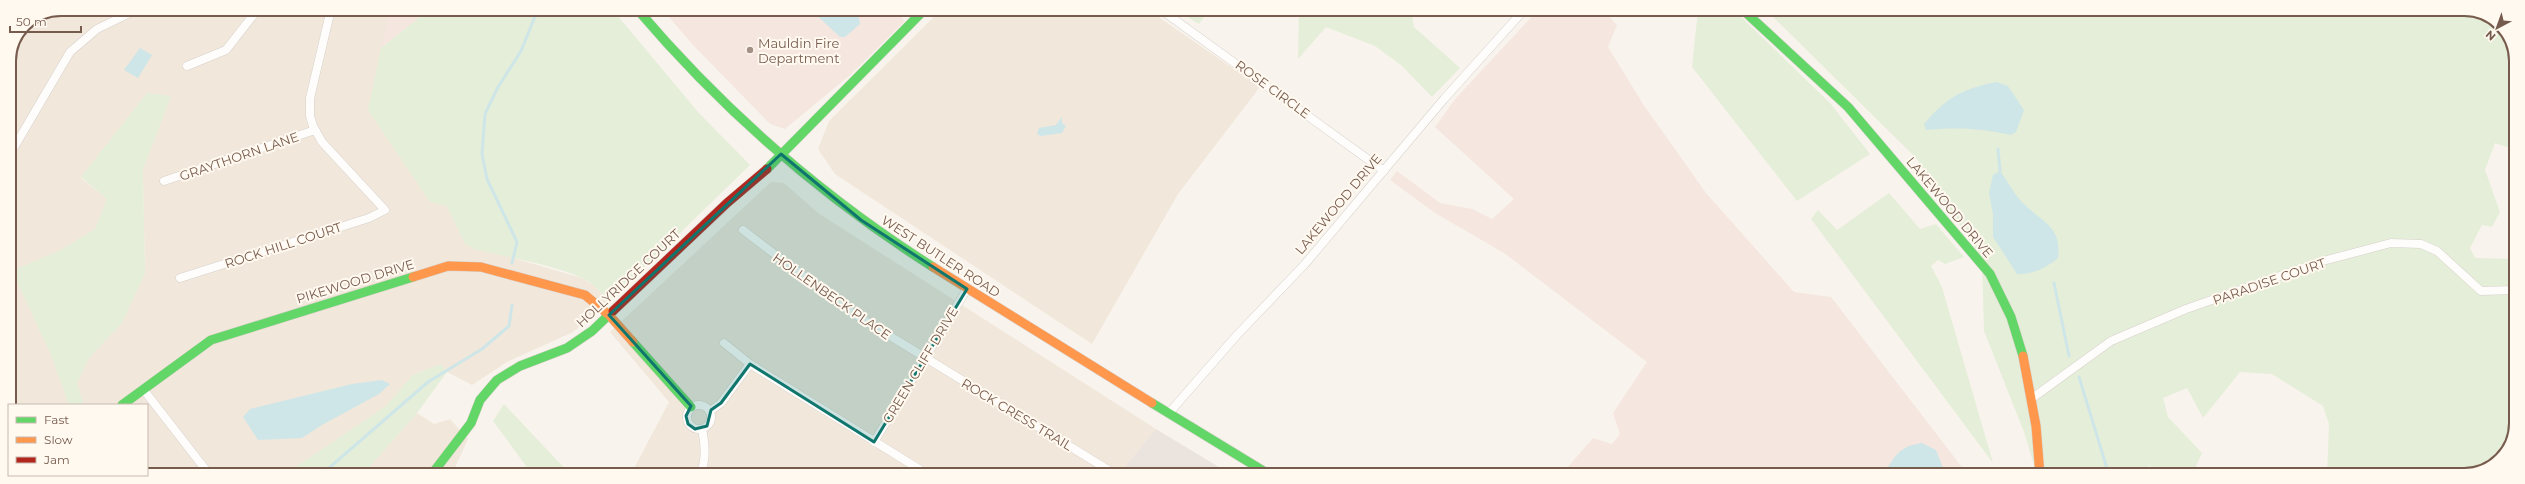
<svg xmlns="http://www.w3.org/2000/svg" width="2525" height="484" font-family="Montserrat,sans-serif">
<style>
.residential{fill:#f1e7db}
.commercial{fill:#f5e6df}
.industrial{fill:#ebe4de}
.green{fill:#e5eed8}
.water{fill:#cfe6e8}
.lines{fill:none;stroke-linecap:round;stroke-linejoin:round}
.stream{stroke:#cfe6e8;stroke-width:3}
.street-casing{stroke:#d7d1cb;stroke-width:9}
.fast-casing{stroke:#d8d0ca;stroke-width:10}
.slow-casing{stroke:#d8d0ca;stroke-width:10}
.jam-casing{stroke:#d8d0ca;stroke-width:10}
.street{stroke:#fefdfc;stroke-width:8}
.fast{stroke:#63d668;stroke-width:9}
.slow{stroke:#ff974d;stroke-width:9}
.jam{stroke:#b3261e;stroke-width:9}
.marked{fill:#0f766e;fill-opacity:0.2;stroke:#0f766e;stroke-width:3;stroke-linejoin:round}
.poi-dot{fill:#a49185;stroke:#fff9f0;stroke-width:1.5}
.labels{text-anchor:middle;stroke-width:4;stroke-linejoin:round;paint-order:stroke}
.poi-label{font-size:13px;fill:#775b4d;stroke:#fff9f0;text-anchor:start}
.street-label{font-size:13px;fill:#775b4d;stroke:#fff9f0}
.rim{fill:none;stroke:#775b4d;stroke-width:2}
</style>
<rect width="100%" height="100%" fill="#f8f4ed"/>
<!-- residential -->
<path class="residential" d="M 61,9 L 391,9 L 368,110 L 447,206 L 465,244 L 582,278 L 593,285 L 610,301 L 573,332 L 507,362 L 472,385 L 447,372 L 441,364 L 413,375 L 385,407 L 285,474 L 147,474 L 147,405 L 84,405 L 77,383 L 89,358 L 122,323 L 145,273 L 143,170 L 170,96 L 81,178 L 107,199 L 95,229 L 61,250 L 52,357 L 69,405 L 9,405 L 9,61 L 24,24 Z
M 942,9 L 1147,9 L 1260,87 L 1178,194 L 1092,344 L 835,174 L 818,149 L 829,121 Z
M 771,182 L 784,183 L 818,213 L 1156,429 L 1119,474 L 631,474 L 669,402 L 610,332 Z
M 417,413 L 434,424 L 450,419 L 468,439 L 452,474 L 363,474 Z"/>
<!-- commercial -->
<path class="commercial" d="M 391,9 L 430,9 L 381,48 Z
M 662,9 L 894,9 L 905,21 L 850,75 L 785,129 L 770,124 L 693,45 Z
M 1538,10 L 1603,10 L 1617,25 L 1608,47 L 1643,104 L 1706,193 L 1794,292 L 1831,297 L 1968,475 L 1561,475 L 1593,438 L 1612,444 L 1620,434 L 1613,413 L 1647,362 L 1504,253 L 1435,213 L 1390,180 L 1397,171 L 1440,203 L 1472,209 L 1492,219 L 1514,199 L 1435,127 L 1456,98 Z"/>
<!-- industrial -->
<path class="industrial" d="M 1156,429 L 1232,475 L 1119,474 Z"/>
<!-- green -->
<path class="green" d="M 430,9 L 612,9 L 698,112 L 750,165 L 610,301 C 601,293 593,283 582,278 C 548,263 509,258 474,249 L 465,244 L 447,206 L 430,202 L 368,110 L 381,48 Z
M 1182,9 L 1210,9 L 1199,24 L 1184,15 Z
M 1299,9 L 1411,10 L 1414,27 L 1460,68 L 1432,97 L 1401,65 L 1375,46 L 1326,27 L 1298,59 Z
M 1698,10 L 1734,10 L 1830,103 L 1870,154 L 1797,201 L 1692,67 Z
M 1766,10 L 2474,10 L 2503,27 L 2516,58 L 2516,150 L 2495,143 L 2485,170 L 2500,212 L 2492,227 L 2482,225 L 2470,248 L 2475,258 L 2515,259 L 2515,433 L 2498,462 L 2464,475 L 2327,475 L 2329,424 L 2323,406 L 2272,374 L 2240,372 L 2203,418 L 2187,388 L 2163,398 L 2168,417 L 2202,453 L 2192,475 L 2166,475 L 2148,465 L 2153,475 L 2037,475 L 2024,432 L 1984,331 L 1982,259 L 1917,159 Z
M 147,93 L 171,96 L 143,170 L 145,273 L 122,323 L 89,358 L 77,383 L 84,405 L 69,405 L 52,357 L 12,271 L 61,250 L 95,229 L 107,199 L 81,177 Z
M 1889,193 L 1920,229 L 1936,224 L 1964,257 L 1945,264 L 1938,260 L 1931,266 L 1942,287 L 1993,463 L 1811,219 L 1818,210 L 1837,230 Z
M 441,364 L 447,372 L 417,413 L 363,474 L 285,474 L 385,407 L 413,375 Z
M 504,404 L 570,474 L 532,474 L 493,421 Z"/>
<!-- water -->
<path class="water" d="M 810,9 L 853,9 L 859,18 L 860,24 L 845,37 L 840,37 Z
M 140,48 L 152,55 L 138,78 L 124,70 Z
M 1996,82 L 2008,86 L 2024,110 L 2016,132 L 2011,135 C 1980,128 1957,127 1926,130 L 1924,124 C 1947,97 1962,89 1996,82 Z
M 1062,117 L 1062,123 L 1066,126 L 1062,133 L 1041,136 L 1037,134 L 1039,128 L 1056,125 Z
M 2000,171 C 2008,181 2015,196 2024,204 C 2043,223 2062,226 2058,258 C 2046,268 2032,275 2017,274 L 1993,237 L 1993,215 L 1989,193 L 1993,175 Z
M 382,380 L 390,384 L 379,394 L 322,425 L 302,438 L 258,440 L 243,417 L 250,409 L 352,384 Z
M 1922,443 L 1936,450 L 1946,475 L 1883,475 C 1895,456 1899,446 1922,443 Z"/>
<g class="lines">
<!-- stream -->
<path class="stream" d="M 1998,149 L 2000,171
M 512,263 L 517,242 L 487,179 L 482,154 L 485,114 L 498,87 L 521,51 L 538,9
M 2054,283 L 2069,356
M 2079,377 L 2109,475
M 322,474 L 428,382 L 482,349 L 509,326 L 512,305"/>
<!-- street casing -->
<g class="street-casing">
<path id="street" d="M 1160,9 L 1384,171
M 187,66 L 226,50 L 258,9
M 9,156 L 70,52 L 97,29 L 138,9
M 164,181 L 315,130
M 743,230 L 851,312 L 1110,471
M 180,278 L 369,218 L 385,210 L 322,142 L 313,126 L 310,116 L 310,98 L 331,9
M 724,343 L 750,364 L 927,474
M 143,389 L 209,474
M 2031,399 L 2111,341 L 2186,309 L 2323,261 L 2391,243 L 2421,244 L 2437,251 L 2481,291 L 2515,290
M687 417a12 12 0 1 1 24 0a12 12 0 1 1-24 0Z
M 710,411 L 721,403 L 750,364
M 1169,413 L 1237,335 L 1305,264 L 1444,99 L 1524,10
M 874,442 L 967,289
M 700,474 C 707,460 705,443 702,429"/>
</g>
<!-- fast casing -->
<g class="fast-casing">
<path id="fast" d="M 637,9 C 723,110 821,196 933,267
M 1743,10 L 1848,107 L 1990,274 L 2011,317 L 2023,356
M 767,169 L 925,9
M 633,342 L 691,407
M 1152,403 L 1270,475
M 122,405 L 211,340 L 413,277
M 432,474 L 471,423 L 480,400 L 497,380 L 520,366 L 567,348 L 592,331 L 613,311"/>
</g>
<!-- slow casing -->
<g class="slow-casing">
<path id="slow" d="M 933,267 L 1152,403
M 413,277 L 448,266 L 481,267 L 585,295 L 609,315 L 633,342
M 2023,356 L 2036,426 L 2040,475"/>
</g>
<!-- jam casing -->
<g class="jam-casing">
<path id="jam" d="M 613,311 L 727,203 L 767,169"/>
</g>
<!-- street -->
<use href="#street" class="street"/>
<!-- fast -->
<use href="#fast" class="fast"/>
<!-- slow -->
<use href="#slow" class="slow"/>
<!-- jam -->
<use href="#jam" class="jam"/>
</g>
<!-- marked area -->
<path class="marked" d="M 781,154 L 861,220 L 967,289 L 874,442 L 750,364 L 721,403 L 711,410 L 707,426 L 695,429 L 688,424 L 686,416 L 691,406 L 609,315 Z"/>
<!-- markers -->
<circle class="poi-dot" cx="750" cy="50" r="4"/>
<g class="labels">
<!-- poi labels -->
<g class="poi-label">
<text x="758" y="48">Mauldin Fire<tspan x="758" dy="15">Department</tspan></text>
</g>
<!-- street labels -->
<g class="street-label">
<text transform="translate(1273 89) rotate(36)" y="5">ROSE CIRCLE</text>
<text transform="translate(239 156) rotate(-19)" y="5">GRAYTHORN LANE</text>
<text transform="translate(1338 204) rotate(-50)" y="5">LAKEWOOD DRIVE</text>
<text transform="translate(1950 207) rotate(50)" y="5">LAKEWOOD DRIVE</text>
<text transform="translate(283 245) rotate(-18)" y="5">ROCK HILL COURT</text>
<text transform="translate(941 256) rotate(33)" y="5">WEST BUTLER ROAD</text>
<text transform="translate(628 278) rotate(-43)" y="5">HOLLYRIDGE COURT</text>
<text transform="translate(355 281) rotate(-17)" y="5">PIKEWOOD DRIVE</text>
<text transform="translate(2269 281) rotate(-19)" y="5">PARADISE COURT</text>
<text transform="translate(832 296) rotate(35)" y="5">HOLLENBECK PLACE</text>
<text transform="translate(920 365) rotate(-59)" y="5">GREEN CLIFF DRIVE</text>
<text transform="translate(1017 414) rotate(31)" y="5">ROCK CRESS TRAIL</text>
</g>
</g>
<!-- crop -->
<path d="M0 0H2525V484H0ZM61 16H2464A45 45 0 0 1 2509 61V423A45 45 0 0 1 2464 468H61A45 45 0 0 1 16 423V61A45 45 0 0 1 61 16Z" fill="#fff9f0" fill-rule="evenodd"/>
<path class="rim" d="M61 16H2464A45 45 0 0 1 2509 61V423A45 45 0 0 1 2464 468H61A45 45 0 0 1 16 423V61A45 45 0 0 1 61 16Z"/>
<!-- legend -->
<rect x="8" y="404" width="140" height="72" fill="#fff9f0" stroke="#c9baaf"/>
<rect x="16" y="417" width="20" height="6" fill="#63d668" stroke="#c9baaf"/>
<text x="44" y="424" font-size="12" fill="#775b4d">Fast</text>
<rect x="16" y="437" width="20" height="6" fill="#ff974d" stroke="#c9baaf"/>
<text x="44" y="444" font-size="12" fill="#775b4d">Slow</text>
<rect x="16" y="457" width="20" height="6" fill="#b3261e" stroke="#c9baaf"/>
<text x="44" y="464" font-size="12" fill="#775b4d">Jam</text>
<!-- north arrow -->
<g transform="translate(2497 28) rotate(221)" stroke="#fff9f0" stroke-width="3" paint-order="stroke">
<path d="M0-3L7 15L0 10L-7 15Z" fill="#775b4d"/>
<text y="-6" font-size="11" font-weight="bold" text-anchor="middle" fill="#775b4d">N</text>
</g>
<!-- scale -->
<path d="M10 26v6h71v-6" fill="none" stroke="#775b4d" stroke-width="2"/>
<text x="16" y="26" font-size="12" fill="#775b4d" stroke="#fff9f0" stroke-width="3" paint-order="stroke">50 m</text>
</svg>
